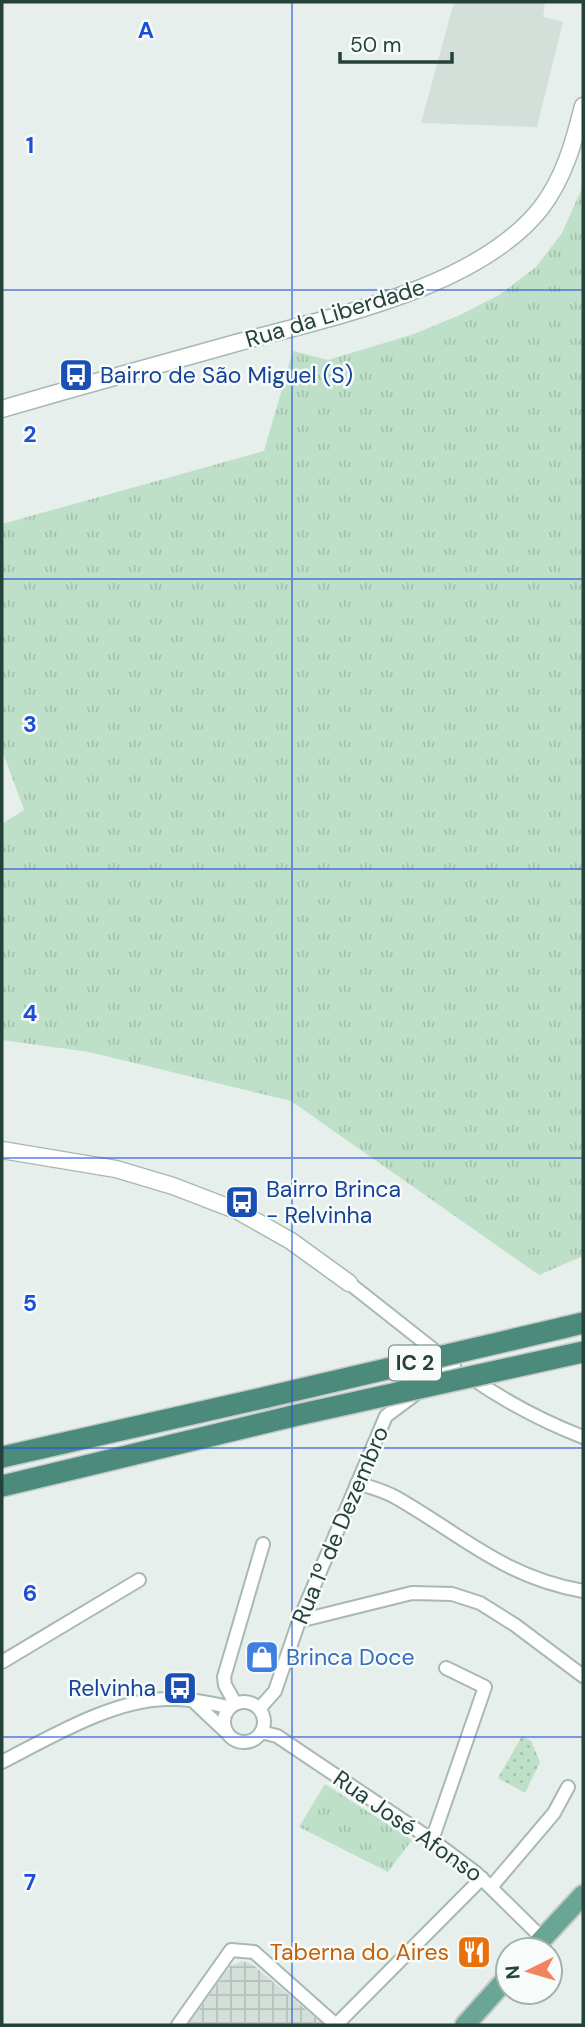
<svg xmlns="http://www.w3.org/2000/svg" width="585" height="2027" font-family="'DM Sans',sans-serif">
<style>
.built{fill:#d4dfda}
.industrial{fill:url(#industrial-grid)}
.grass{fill:url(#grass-tufts)}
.park{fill:url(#park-dots)}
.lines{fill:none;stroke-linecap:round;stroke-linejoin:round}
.minor-casing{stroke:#a8b8b2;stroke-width:16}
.tertiary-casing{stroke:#a8b8b2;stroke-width:19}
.primary-casing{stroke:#c2cac8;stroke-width:23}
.trunk-casing{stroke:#c2cac8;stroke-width:24}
.minor{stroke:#fff;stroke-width:12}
.tertiary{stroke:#fff;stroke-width:16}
.primary{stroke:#6aa596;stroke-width:19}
.trunk{stroke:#4c8a7c;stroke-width:21}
.trunk-bridge-casing{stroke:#c2cac8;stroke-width:24;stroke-linecap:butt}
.trunk-bridge{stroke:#4c8a7c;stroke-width:21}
.grid{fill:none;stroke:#1d4ed8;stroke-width:2;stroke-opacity:0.55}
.labels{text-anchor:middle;stroke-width:5;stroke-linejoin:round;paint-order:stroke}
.shield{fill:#f7fbf9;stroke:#637a73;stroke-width:2}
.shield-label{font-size:21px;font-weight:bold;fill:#24423a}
.street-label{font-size:23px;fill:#24423a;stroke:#f7fbf9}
.transit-label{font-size:23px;fill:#164399;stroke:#f7fbf9;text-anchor:start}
.shop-label{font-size:23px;fill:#366cbe;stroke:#f7fbf9;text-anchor:start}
.food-label{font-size:23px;fill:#c56008;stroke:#f7fbf9;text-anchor:end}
.grid-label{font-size:23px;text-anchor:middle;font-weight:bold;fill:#1d4ed8;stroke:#f7fbf9;stroke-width:5;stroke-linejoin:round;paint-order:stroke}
</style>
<defs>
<pattern id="industrial-grid" width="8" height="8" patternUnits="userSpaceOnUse" patternTransform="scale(1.75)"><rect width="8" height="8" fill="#d4dfda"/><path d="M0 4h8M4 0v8" fill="none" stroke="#b6c1bc"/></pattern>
<pattern id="grass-tufts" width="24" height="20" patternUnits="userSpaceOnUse" patternTransform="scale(1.75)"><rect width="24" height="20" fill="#bfe0c8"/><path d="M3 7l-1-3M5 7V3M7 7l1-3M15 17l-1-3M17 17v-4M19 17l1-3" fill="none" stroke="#a4c1ad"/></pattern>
<pattern id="park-dots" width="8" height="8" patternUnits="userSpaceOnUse" patternTransform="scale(1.75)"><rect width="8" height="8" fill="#bfe0c8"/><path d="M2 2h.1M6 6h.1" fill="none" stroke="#a4c1ad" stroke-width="1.8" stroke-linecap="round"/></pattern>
</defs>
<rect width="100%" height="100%" fill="#e6efeb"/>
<!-- built -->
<path class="built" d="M 454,2 L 545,2 L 543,17 L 563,22 L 537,127 L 421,123 Z"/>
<!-- industrial -->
<path class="industrial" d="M 242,1961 L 252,1964 L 324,2025 L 188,2025 L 230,1966 Z"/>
<!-- grass -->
<path class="grass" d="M 583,186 L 583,1256 L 539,1275 L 291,1101 L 89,1052 L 2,1040 L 2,824 L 24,810 L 2,750 L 2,524 L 264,451 L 293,351 L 328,360 L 414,334 L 460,315 L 499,295 L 536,267 L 562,233 Z
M 325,1784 L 412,1840 L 388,1872 L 299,1827 Z"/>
<!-- park -->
<path class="park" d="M 522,1736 L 531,1741 L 540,1762 L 525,1793 L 498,1778 Z"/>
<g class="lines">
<!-- minor casing -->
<g class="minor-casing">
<path id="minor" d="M 349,1283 L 444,1358
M 470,1377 C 506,1402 542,1421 583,1437
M 435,1380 L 454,1366
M 357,1483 C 370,1487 385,1491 397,1498 C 463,1536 504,1577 583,1591
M 299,1621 L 412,1593 L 452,1594 L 480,1603 L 515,1625 L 583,1676
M 2,1662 L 139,1580
M 191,1699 L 225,1731
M224 1722a20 20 0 1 1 40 0a20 20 0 1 1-40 0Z
M 235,1703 L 225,1685 L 224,1677 L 263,1544
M 259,1709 L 275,1691 L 299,1621 L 386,1416 L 417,1393
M 261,1732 L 277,1736 L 432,1840 L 476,1873 L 542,1938
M 2,1762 C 49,1738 112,1700 166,1699 C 188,1698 208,1703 229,1707
M 432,1840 L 485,1687 L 446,1668
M 492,1886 L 554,1813 L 568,1787
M 178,2025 L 231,1950 L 254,1952 L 336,2025 L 482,1878"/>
</g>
<!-- tertiary casing -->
<g class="tertiary-casing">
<path id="tertiary" d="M 2,409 C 80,386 158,365 236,343 C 331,317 478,288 541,208 C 564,178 574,142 583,106
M 2,1150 L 116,1169 L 173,1186 L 238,1211 L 291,1241 L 349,1283"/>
</g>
<!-- primary casing -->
<g class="primary-casing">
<path id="primary" d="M 532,1950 L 583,1895
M 465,2025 L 508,1977"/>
</g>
<!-- trunk casing -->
<g class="trunk-casing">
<path id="trunk" d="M 562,1328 L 583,1323
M 2,1457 L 267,1397
M 2,1486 L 293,1416"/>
</g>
<!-- minor -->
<use href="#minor" class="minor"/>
<!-- tertiary -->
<use href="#tertiary" class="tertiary"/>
<!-- primary -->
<use href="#primary" class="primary"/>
<!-- trunk -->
<use href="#trunk" class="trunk"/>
<!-- trunk-bridge casing -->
<g class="trunk-bridge-casing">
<path id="trunk-bridge" d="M 267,1397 L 562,1328
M 293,1416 L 583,1352"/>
</g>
<!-- trunk-bridge -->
<use href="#trunk-bridge" class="trunk-bridge"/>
</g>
<!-- grid -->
<path class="grid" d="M 292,2 L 292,2025M 2,290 L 583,290M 2,579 L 583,579M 2,869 L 583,869M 2,1158 L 583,1158M 2,1448 L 583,1448M 2,1737 L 583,1737"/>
<!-- icons -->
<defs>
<g id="bus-square" transform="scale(1.75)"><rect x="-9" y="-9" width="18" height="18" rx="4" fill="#1a4fb4" stroke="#f7fbf9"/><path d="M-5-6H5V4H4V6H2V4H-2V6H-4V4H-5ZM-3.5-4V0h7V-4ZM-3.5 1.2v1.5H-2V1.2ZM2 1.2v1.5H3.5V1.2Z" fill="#fff"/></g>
<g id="shop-square" transform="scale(1.75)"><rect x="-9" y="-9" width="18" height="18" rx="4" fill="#3f7fe0" stroke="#f7fbf9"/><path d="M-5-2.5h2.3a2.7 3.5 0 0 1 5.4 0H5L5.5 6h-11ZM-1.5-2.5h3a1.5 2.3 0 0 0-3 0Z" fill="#fff"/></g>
<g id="restaurant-square" transform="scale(1.75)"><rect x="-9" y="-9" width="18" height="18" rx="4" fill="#e8710a" stroke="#f7fbf9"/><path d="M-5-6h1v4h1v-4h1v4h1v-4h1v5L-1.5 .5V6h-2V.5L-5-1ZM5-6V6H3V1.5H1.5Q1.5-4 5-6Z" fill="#fff"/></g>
</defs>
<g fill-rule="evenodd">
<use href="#bus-square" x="76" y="375"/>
<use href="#bus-square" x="242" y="1202"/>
<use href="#shop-square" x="262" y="1657"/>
<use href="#bus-square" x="180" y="1688"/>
<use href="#restaurant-square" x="474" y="1952"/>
</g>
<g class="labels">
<!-- shield labels -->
<rect class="shield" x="389" y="1345.5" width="52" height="35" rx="5"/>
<g class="shield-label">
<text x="415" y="1370">IC 2</text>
</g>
<!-- street labels -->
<g class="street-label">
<text transform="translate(335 313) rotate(-17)" y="8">Rua da Liberdade</text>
<text transform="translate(340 1525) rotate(-67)" y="8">Rua 1º de Dezembro</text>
<text transform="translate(408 1826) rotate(35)" y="8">Rua José Afonso</text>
</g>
<!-- transit labels -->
<g class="transit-label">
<text x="100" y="383">Bairro de São Miguel (S)</text>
<text x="266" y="1197">Bairro Brinca<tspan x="266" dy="26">- Relvinha</tspan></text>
<text x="156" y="1696" text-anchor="end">Relvinha</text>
</g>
<!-- shop labels -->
<g class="shop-label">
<text x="286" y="1665">Brinca Doce</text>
</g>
<!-- food labels -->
<g class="food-label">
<text x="449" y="1960">Taberna do Aires</text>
</g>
</g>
<g class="grid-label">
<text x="146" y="38">A</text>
<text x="30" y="153">1</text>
<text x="30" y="442">2</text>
<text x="30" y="732">3</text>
<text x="30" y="1021">4</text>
<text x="30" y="1311">5</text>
<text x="30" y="1601">6</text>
<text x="30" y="1890">7</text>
</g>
<!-- border -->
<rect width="585" height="2027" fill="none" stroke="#24423a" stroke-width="7"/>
<!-- north arrow -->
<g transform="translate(529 1971) rotate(265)"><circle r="33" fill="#f7fbf9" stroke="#a3b1ad" stroke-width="2"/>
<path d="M0-5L12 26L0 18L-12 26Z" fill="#f4845f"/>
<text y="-10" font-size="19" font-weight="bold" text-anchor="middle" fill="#24423a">N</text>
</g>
<!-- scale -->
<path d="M340 52v10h112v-10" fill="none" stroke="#24423a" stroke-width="3.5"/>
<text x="350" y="52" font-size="21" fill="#24423a" stroke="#f7fbf9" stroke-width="5" paint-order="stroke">50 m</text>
</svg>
